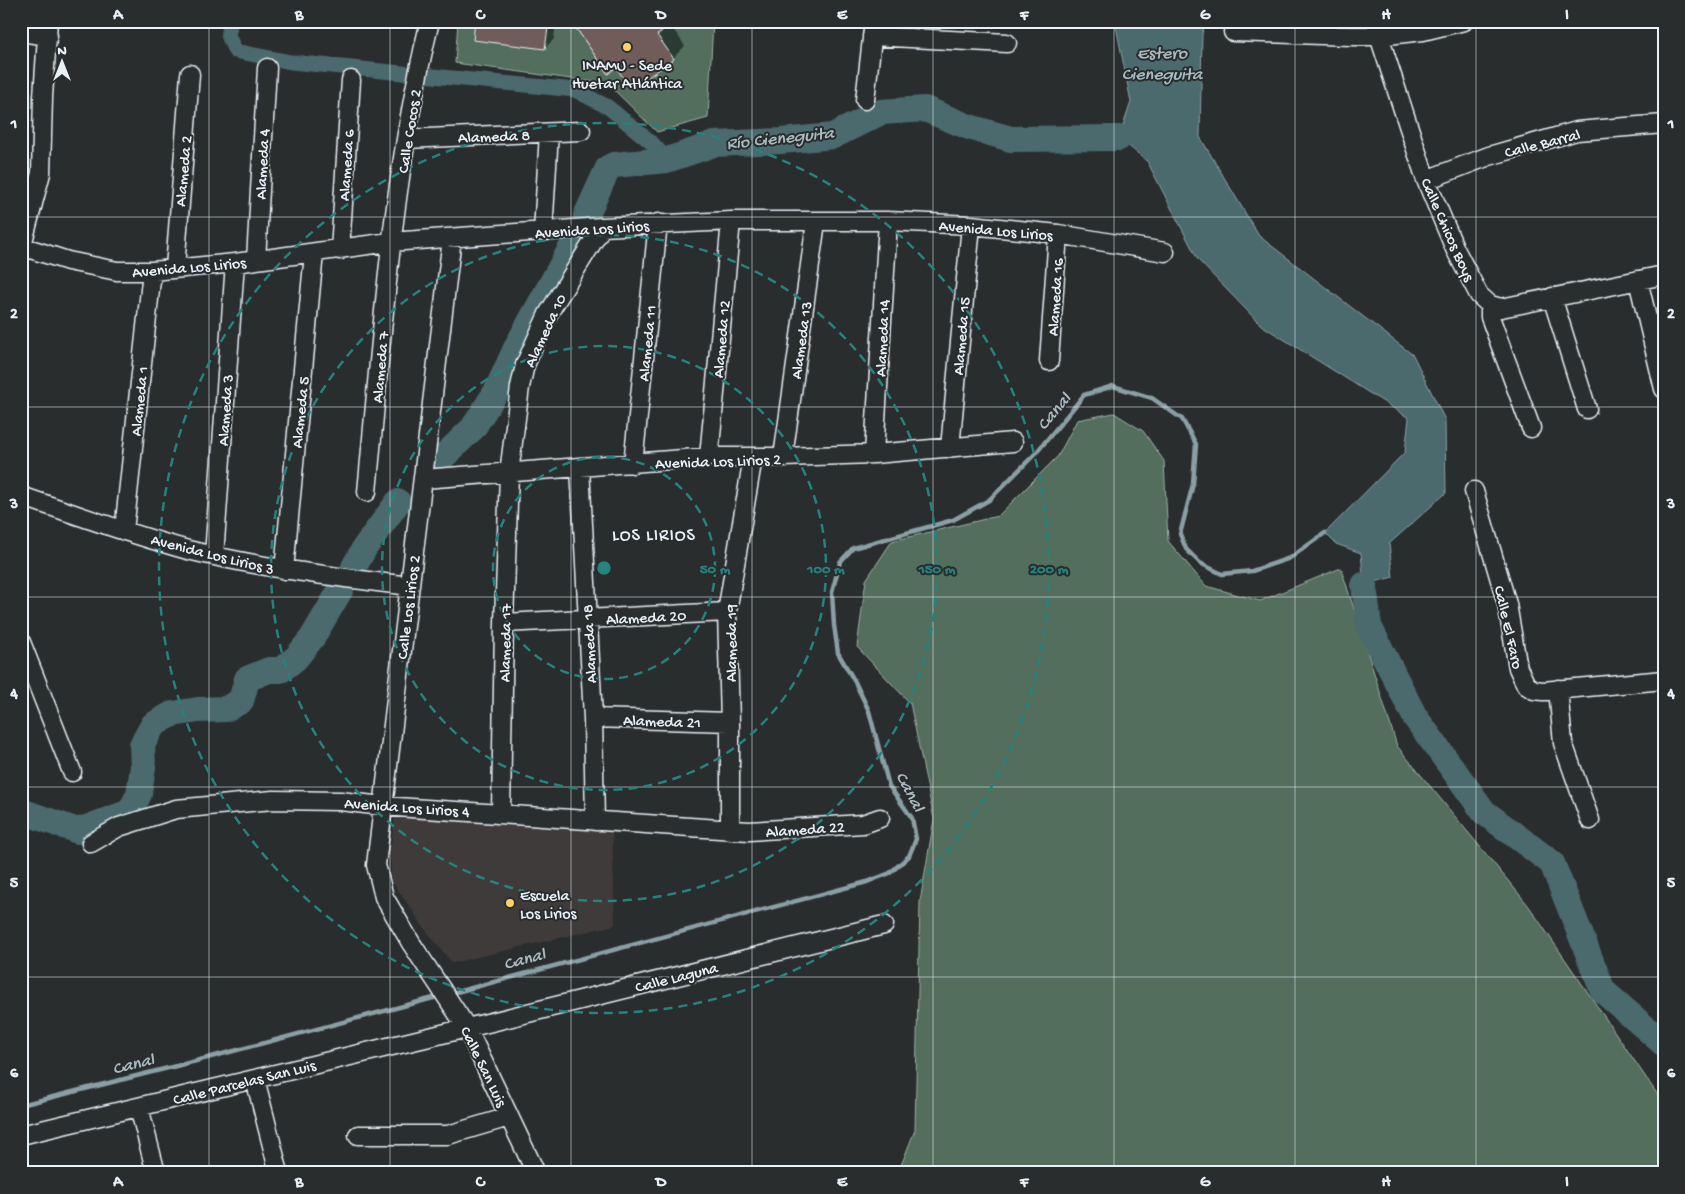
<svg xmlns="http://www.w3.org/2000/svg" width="1685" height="1194" font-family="'Gochi Hand',sans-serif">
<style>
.built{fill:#3f3b3b}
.green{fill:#526e5d;stroke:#9db0aa}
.water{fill:#4c6a6d;stroke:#8aa0a5}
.shadow{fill:#0007}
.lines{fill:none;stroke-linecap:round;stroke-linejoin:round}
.stream{stroke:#8aa0a5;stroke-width:4.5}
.canal{stroke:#4c6a6d;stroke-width:15}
.river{stroke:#4c6a6d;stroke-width:26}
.building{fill:#6f5c58;stroke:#e8f1f8}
.minor-casing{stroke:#e8f1f8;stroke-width:21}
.minor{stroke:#2a2d2e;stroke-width:18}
.grid{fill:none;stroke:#e8f1f8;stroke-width:1;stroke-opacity:0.55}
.ring{fill:none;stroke:#25827c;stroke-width:2.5;stroke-dasharray:9 6}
.poi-dot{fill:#ffd166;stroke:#2a2d2e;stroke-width:2}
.labels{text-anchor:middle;stroke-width:4;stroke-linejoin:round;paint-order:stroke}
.poi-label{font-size:16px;fill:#e8f1f8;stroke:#2a2d2e}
.street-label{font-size:16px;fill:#e8f1f8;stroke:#2a2d2e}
.water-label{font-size:18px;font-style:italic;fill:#aabbc0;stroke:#2a2d2e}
.neighbourhood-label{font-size:18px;letter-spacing:1px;fill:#e8f1f8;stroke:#2a2d2e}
.centre{fill:#25827c;stroke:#2a2d2e;stroke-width:2.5}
.ring-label{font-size:15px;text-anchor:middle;font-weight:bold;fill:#25827c;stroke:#2a2d2e;stroke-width:4;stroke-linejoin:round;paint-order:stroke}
.neatline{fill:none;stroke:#e8f1f8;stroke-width:2}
.grid-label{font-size:16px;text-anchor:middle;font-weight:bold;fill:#e8f1f8}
</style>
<rect width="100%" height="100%" fill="#2a2d2e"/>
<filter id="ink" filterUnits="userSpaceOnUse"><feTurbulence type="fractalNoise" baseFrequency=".02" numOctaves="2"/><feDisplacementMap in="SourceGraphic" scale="10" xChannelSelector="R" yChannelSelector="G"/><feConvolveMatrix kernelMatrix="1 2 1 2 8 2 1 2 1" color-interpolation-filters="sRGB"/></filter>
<g filter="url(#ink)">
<!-- built -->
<path class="built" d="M 395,816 L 612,829 L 615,925 L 452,963 L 428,933 L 391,880 L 390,851 Z"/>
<!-- green -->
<path class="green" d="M 458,21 L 571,21 L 607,73 L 616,67 L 631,88 L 674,59 L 657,35 L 662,31 L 655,21 L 713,21 L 708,118 L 657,132 L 608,84 L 455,63 Z
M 1114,413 L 1143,431 L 1164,461 L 1168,541 L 1206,586 L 1260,601 L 1341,568 L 1397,746 L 1528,905 L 1664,1104 L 1664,1173 L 898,1173 L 915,1130 L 920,902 L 934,819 L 910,703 L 857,647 L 866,580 L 892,541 L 998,516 L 1058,456 L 1077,420 Z"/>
<!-- water -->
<path class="water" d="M 1115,21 L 1205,21 L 1202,34 L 1200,137 L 1259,236 L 1413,355 L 1445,420 L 1446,493 L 1389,544 L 1393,577 L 1364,585 L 1361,553 L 1336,544 L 1325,533 L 1405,452 L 1409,418 L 1261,325 L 1198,260 L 1147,161 L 1119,138 L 1131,102 Z"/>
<!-- shadow -->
<path class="shadow" d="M 476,21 L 556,21 L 554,39 L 545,48 Z
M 572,21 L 671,21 L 669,23 L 685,46 L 673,58 L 617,66 Z
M 880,21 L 926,21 L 926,25 L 920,31 Z"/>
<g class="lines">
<!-- stream -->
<path class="stream" d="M 449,994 L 867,882 L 890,873 L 909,856 L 916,839 L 912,818 L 889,786 L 869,711 L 855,682 L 838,653 L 834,625 L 832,592 L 840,562 L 853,548 L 953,520 L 989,500 L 1036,453 L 1084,395 L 1113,386 L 1152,398 L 1182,419 L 1196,444 L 1193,484 L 1180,534 L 1186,549 L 1200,563 L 1222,574 L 1252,571 L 1290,558 L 1325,533
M 21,1105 L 196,1061 L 441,996"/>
<!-- canal -->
<path class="canal" d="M 231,21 L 228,35 L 235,51 L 291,62 L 575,90 L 608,107 L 653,144 L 667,160"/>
<!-- river -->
<path class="river" d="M 586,216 L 608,168 L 614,165 L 667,160 L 714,144 L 781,141 L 833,136 L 881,112 L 925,109 L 969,127 L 1011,139 L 1119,138
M 442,458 L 473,428 L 496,392 L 518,344 L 575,241
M 354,567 L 365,547 L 398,502
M 1364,585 L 1369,626 L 1415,717 L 1484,812 L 1552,863 L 1603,991 L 1664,1044
M 21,811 L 78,831 L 130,812 L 139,794 L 143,767 L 142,745 L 153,725 L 172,714 L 198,710 L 226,709 L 241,701 L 247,679 L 269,670 L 281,670 L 296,658 L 312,638 L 341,589"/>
</g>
<!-- building -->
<path class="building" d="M 475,21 L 549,21 L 545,49 L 473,40 Z
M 571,21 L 655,21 L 662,32 L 657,35 L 674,59 L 631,89 L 616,67 L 608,74 Z
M 879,21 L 921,21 L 921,32 L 879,31 Z"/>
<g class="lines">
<!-- minor casing -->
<g class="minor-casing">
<path id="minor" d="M 1376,21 L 1379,36 L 1426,180 L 1455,249 L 1479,295 L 1490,305 L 1501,308 L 1664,275
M 21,32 L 48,36
M 1233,32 L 1351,36 L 1379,36 L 1423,31 L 1464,21
M 872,36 L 1007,43
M 865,100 L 874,21
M 406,139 L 581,131
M 1426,180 L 1489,156 L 1577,131 L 1664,124
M 543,232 L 549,133
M 452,238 L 376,865 L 384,897 L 411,943 L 467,1028 L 536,1173
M 21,246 L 68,261 L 117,271 L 152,271 L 235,263 L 390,242 L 602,227 L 731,221 L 888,221 L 971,225 L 1058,234 L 1165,252
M 21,249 L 41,173 L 43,97 L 48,21
M 340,250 L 351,80
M 256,260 L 267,68
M 175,268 L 190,74
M 1638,280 L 1664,389
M 1552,297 L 1587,409
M 1490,305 L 1490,317 L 1531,428
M 1049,361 L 1058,234
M 950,448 L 971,225
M 874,454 L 888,221
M 709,457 L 731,221
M 783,457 L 816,222
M 633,464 L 658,223
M 580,467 L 593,718 L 595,821
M 423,479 L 709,457 L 783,457 L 874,454 L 1013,442
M 1474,491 L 1507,604 L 1518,668 L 1526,685 L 1534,690 L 1543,691 L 1664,680
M 367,492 C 382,335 392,175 430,21
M 21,496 C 77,515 132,535 188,550 C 262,568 335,577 410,586
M 124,531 L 152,271
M 214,556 L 235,263
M 284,570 L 314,253
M 504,623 L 727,612
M 21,642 L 72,772
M 1558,689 L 1563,743 L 1590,820
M 593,718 L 730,722
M 501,813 L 504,623 L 509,473 L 520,387 L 525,365 L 548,314 L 602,227
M 730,830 L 730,722 L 727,612 L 753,457
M 91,843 L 119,827 L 176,809 L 273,800 L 340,801 L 382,806 L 749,831 L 863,824 L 880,818
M 255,1079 L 279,1173
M 139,1107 L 156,1173
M 21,1135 L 467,1028 L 884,925
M 358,1135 L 448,1135 L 509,1117"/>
</g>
<!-- minor -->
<use href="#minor" class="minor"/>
</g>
</g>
<!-- grid -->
<path class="grid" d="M 209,21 L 209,1173M 390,21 L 390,1173M 571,21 L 571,1173M 752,21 L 752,1173M 933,21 L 933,1173M 1114,21 L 1114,1173M 1295,21 L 1295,1173M 1476,21 L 1476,1173M 21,217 L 1664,217M 21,407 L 1664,407M 21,597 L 1664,597M 21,787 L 1664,787M 21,977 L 1664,977"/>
<!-- distance rings -->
<g class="ring">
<circle cx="604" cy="568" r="111"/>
<circle cx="604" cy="568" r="222"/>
<circle cx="604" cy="568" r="333"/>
<circle cx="604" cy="568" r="445"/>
</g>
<!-- markers -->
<g class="poi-dot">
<circle cx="627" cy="47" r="5"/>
<circle cx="510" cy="903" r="5"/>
</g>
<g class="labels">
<!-- poi labels -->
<g class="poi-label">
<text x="627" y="70">INAMU - Sede<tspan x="627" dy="18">Huetar Atlántica</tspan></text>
<text x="520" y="900" text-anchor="start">Escuela<tspan x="520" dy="18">Los Lirios</tspan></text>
</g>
<!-- street labels -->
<g class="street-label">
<text transform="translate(408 131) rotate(-81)" y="6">Calle Cocos 2</text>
<text transform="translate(494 135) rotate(-2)" y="6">Alameda 8</text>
<text transform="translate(1542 142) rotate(-14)" y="6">Calle Barral</text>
<text transform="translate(261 164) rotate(-87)" y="6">Alameda 4</text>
<text transform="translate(345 165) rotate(-86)" y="6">Alameda 6</text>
<text transform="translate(182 171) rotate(-85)" y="6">Alameda 2</text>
<text transform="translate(592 228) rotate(-4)" y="6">Avenida Los Lirios</text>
<text transform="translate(996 229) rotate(5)" y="6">Avenida Los Lirios</text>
<text transform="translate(1449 229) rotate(66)" y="6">Calle Chicos Boys</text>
<text transform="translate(189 266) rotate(-5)" y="6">Avenida Los Lirios</text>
<text transform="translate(1054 297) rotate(-86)" y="6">Alameda 16</text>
<text transform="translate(544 330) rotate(-65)" y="6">Alameda 10</text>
<text transform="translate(960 336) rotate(-85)" y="6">Alameda 15</text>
<text transform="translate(881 338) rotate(-87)" y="6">Alameda 14</text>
<text transform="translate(720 339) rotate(-85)" y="6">Alameda 12</text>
<text transform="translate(800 340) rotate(-82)" y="6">Alameda 13</text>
<text transform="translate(646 343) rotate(-84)" y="6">Alameda 11</text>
<text transform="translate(379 367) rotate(-85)" y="6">Alameda 7</text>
<text transform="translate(138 401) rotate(-84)" y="6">Alameda 1</text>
<text transform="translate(224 410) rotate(-86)" y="6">Alameda 3</text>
<text transform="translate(299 412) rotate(-84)" y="6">Alameda 5</text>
<text transform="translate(718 460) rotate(-2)" y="6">Avenida Los Lirios 2</text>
<text transform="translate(213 553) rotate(14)" y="6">Avenida Los Lirios 3</text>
<text transform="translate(407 607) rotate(-83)" y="6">Calle Los Lirios 2</text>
<text transform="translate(646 616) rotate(-3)" y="6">Alameda 20</text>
<text transform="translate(1510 627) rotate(77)" y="6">Calle El Faro</text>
<text transform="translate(504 643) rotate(-89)" y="6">Alameda 17</text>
<text transform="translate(730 643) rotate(-90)" y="6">Alameda 19</text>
<text transform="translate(588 644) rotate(-93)" y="6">Alameda 18</text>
<text transform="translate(662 720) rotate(2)" y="6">Alameda 21</text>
<text transform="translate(407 806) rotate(4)" y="6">Avenida Los Lirios 4</text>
<text transform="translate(805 828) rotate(-4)" y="6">Alameda 22</text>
<text transform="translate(676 976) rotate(-14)" y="6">Calle Laguna</text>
<text transform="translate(485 1066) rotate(64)" y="6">Calle San Luis</text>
<text transform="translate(244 1081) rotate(-14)" y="6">Calle Parcelas San Luis</text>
</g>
<!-- water labels -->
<g class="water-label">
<text x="1162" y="58">Estero<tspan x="1162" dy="21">Cieneguita</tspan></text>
<text transform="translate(780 137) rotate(-6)" y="6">Río Cieneguita</text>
<text transform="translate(1053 411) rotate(-50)" y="6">Canal</text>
<text transform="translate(911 791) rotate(62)" y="6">Canal</text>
<text transform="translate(524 958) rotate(-15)" y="6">Canal</text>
<text transform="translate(133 1063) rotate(-14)" y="6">Canal</text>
</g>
<!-- neighbourhood labels -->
<g class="neighbourhood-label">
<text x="654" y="540">LOS LIRIOS</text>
</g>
</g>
<circle cx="604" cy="568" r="8" class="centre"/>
<g class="ring-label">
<text x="715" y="573">50 m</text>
<text x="826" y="573">100 m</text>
<text x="937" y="573">150 m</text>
<text x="1049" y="573">200 m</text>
</g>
<!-- margin -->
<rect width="1685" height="1194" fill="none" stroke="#2a2d2e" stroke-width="55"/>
<!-- north arrow -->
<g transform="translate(62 62)" stroke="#2a2d2e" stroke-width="4" paint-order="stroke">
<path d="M0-4L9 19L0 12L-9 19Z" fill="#e8f1f8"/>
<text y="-8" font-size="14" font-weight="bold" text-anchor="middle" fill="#e8f1f8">N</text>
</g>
<rect x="28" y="28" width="1630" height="1138" class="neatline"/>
<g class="grid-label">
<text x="118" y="19">A</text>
<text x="299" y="19">B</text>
<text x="480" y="19">C</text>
<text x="661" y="19">D</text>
<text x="842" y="19">E</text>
<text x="1024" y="19">F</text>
<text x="1205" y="19">G</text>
<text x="1386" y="19">H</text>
<text x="1567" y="19">I</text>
<text x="14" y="128">1</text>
<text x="1671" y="128">1</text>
<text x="14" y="318">2</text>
<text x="1671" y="318">2</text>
<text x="14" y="508">3</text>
<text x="1671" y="508">3</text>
<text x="14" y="698">4</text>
<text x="1671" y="698">4</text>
<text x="14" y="887">5</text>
<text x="1671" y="887">5</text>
<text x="14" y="1077">6</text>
<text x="1671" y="1077">6</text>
<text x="118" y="1186">A</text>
<text x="299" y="1186">B</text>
<text x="480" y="1186">C</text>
<text x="661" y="1186">D</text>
<text x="842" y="1186">E</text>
<text x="1024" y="1186">F</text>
<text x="1205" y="1186">G</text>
<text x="1386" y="1186">H</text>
<text x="1567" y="1186">I</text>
</g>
</svg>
